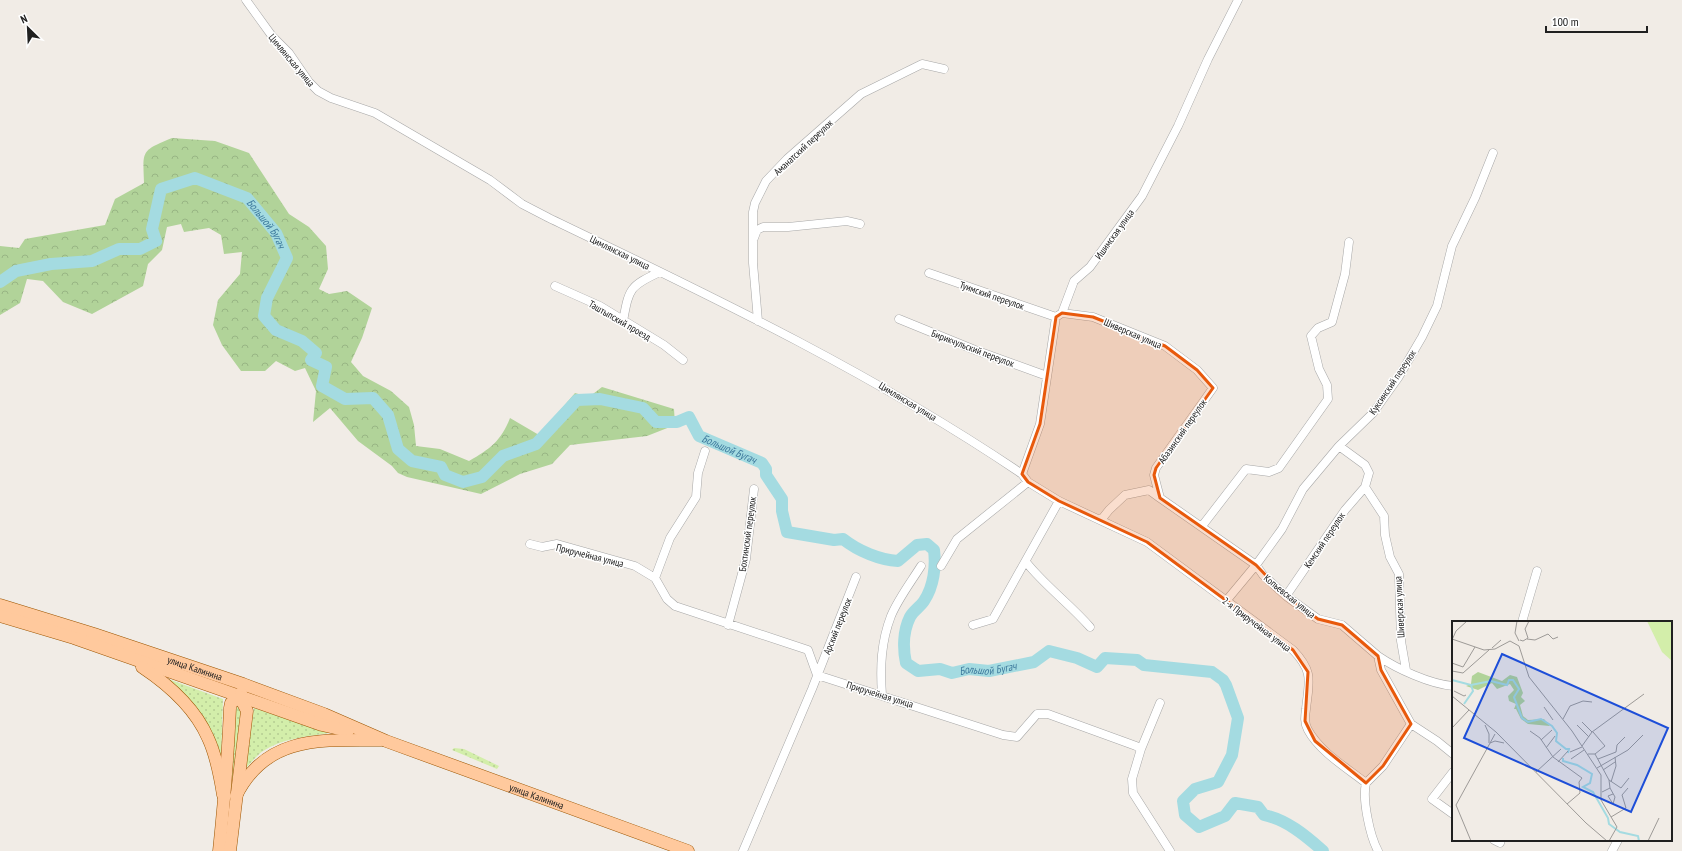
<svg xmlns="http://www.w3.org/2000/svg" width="1682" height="851" font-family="'PT Sans Narrow',sans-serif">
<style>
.grass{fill:url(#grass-dots)}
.forest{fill:url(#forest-crowns)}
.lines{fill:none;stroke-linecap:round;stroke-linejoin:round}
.river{stroke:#a4dbe1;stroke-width:12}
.minor-casing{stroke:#a7a7a7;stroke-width:9}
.primary-casing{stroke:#9c5500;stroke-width:13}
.minor{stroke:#fff;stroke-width:8}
.primary{stroke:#ffc99d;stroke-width:12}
.marked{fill:#e8590c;fill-opacity:0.2;stroke:#e8590c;stroke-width:3;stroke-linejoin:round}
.labels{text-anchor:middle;stroke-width:3;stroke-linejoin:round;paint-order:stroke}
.street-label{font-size:10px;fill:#202020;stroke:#fff}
.water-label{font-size:11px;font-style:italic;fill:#3e7a9d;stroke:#fff}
.inset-river{fill:none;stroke:#a4dbe1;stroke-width:2}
.inset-road{fill:none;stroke:#9d9a97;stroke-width:1}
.view{fill:#1d4ed8;fill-opacity:0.15;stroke:#1d4ed8;stroke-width:2}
.inset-edge{fill:none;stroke:#202020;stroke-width:2}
</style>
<defs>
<pattern id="grass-dots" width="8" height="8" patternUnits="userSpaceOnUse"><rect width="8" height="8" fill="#d3eeaa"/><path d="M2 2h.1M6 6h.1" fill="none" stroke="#b5cc92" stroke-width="1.8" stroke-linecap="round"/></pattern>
<pattern id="forest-crowns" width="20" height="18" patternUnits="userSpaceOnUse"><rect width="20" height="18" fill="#b1d399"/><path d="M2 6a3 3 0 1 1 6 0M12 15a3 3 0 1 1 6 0" fill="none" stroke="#98b584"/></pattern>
</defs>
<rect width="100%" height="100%" fill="#f1ece6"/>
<!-- grass -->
<path class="grass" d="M 168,679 L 223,699 L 221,757 Z
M 238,706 L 242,711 L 232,789 L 230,789 L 236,709 Z
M 254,708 L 329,733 C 308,736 281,739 263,751 C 256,756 251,763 245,769 Z
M 454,748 L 464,749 L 499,766 L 497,769 L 452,750 Z"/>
<!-- forest -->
<path class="forest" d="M 172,138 L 215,141 L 249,153 L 289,214 L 309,227 L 326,246 L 328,269 L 319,289 L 329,294 L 347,291 L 372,308 L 362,338 L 351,362 L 363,376 L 391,391 L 409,407 L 414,425 L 416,446 L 440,449 L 469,461 C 490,449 501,441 510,418 L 539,435 L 575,393 L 589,397 L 602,387 L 674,409 L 675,425 L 647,436 L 570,445 L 552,464 L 520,474 L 481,494 L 407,477 L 398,473 L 392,466 L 358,441 L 330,408 L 313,422 L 316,391 L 305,368 L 295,371 L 276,361 L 265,371 L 241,371 L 222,345 L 213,325 L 218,300 L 240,274 L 242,252 L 224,254 L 221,235 L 209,228 L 184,232 L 181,224 L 167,227 L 162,250 L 148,264 L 143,286 L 92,314 L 63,302 L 43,281 L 27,279 L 20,303 L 0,315 L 0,246 L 19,248 L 25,239 L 105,225 L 115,199 L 144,183 C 143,151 140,151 172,138 Z"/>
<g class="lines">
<!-- river -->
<path class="river" id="s1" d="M 0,282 L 16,271 L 51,264 L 92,261 L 119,249 L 140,249 L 156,241 L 152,229 L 161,189 L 195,178 L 247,198 L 276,233 L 287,258 L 267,298 L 264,316 L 276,330 L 302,341 L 316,353 L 311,360 L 326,367 L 322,386 L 345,399 L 373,398 L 388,415 L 398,449 L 412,461 L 441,467 L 445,475 L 463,482 L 482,477 L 503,456 L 536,444 L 577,400 L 600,399 L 643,408 L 656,422 L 677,422 L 689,417 L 699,436 L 762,463 L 766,469 L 766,475 L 782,499 L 782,511 L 787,532 L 834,540 L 843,539 C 858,551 880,560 898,561 L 917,545 L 927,544 L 934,550 C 936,566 934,586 924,601 C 920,607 913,611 910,617 C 903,631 903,649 906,663 L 918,671 L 940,669 L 952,673 L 969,669 L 989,671 L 1034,662 L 1049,651 L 1077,658 L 1097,667 L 1105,658 L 1137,660 L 1144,665 L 1212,672 L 1223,680 L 1226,685 L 1238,718 L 1232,755 L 1218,782 L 1195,789 L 1183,801 L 1185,815 L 1199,827 L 1225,816 L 1235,803 L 1258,807 L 1264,815 C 1287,820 1305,835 1323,851"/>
<!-- minor casing -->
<g class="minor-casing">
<path id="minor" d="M 246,0 L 272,36 L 289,53 L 309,82 L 318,91 L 331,98 L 375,113 L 490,180 L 522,204 L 549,218 C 711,296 873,373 1022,474 L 1028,482 L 1059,501 L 1147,542 L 1293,650 C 1314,672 1309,681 1306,709 C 1305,716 1304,723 1308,730 C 1320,752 1347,768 1366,783 C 1362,800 1370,836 1378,851
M 754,238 L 757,230 L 763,227 L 788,227 L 847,221 L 860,224
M 929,273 L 1056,317
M 555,286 L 600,306 L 664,345 L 683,360
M 1062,313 L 1093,317 L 1165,346 L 1197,370 L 1213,388 L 1156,468 L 1154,475 L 1160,498 L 1149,490 L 1125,495 L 1109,510 L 1101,520
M 899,319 L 975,350 L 1047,376
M 623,321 C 629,289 629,286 660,272
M 758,321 L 753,263 L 753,212 L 755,203 L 766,181 L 787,159 L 861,94 L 922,64 L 944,69
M 1339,446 L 1365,465 L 1369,473 L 1365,487 L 1384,516 L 1385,535 L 1390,557 L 1399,574 L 1401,641 L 1406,670
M 1022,474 L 1040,424 L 1056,317 L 1062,313 L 1074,281 L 1090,267 L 1142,196 L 1178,126 L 1208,59 L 1238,0
M 1160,498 L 1256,565 L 1263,575 L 1286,596 L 1318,619 L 1342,625 L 1378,656 L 1381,670 L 1411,724 L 1383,766 L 1366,783
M 1202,526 L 1246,469 L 1269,472 L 1279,468 L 1328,399 L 1327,385 L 1319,369 L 1311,336 L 1318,328 L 1332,322 L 1345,274 L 1349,242
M 530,544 L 542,547 L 557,544 L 635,566 L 655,578 L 667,599 L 675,606 L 808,650 L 817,675 L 1003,735 L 1017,737 L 1037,714 L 1048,714 L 1136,746 L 1141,749 L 1132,779 L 1133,793 L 1170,851
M 1026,562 C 1045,586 1070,604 1090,627
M 941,566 L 957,539 L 1028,482
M 655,578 L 670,538 L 696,497 L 698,473 L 705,451
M 1286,596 L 1345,510 L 1365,487
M 1226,601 L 1256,565 L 1282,529 L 1303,489 L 1339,446 L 1373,413 L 1398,378 L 1422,337 L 1437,306 L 1452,246 L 1475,198 L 1493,153
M 1522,622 L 1537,571
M 728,625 L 746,559 L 754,489
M 973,625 L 993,619 L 1059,501
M 1378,656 C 1397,669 1430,684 1453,686
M 882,695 C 880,667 881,642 891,616 C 898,599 911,582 921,566
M 1411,724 L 1437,741 L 1453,754
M 1141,749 L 1160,703
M 1453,772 L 1432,799 L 1453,814
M 1494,840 L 1500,843 L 1501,840
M 743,851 L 812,689 L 856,577
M 1612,851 L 1618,840"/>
</g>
<!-- primary casing -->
<g class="primary-casing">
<g id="primary">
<path id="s2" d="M 0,605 L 94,634 L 243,684 L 324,714 L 386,741 L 688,851"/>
<path d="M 0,616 L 74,638 L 322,725 L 348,731"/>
<path d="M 142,667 C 169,685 195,708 208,738 C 216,755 220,776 223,795"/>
<path d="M 236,796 C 266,735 322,740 381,740"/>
<path d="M 219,851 C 224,803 228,756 230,708 L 231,703 L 240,697 L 241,693"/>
<path d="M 230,851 L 247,711 L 240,697"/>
</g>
</g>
<!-- minor -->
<use href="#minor" class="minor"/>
<!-- primary -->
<use href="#primary" class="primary"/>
</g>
<!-- marked area -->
<path class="marked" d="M 1062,313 L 1093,317 L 1165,346 L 1197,370 L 1213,388 L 1156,468 L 1154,475 L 1160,498 L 1256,565 L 1286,596 L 1318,619 L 1342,625 L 1378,656 L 1381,670 L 1411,724 L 1383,766 L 1366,783 L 1315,741 L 1305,721 L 1308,672 L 1293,650 L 1147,542 L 1059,501 L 1028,482 L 1022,474 L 1040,424 L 1056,317 Z"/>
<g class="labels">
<!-- street labels -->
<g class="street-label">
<text transform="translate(292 60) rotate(50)" y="4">Цимлянская улица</text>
<text transform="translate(803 147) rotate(-43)" y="4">Аманатский переулок</text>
<text transform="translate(1114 234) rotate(-54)" y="4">Ишимская улица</text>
<text transform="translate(620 252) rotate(26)" y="4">Цимлянская улица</text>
<text transform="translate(992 295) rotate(19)" y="4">Туимский переулок</text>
<text transform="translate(620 320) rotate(30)" y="4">Таштыпский проезд</text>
<text transform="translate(1133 333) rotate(23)" y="4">Шиверская улица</text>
<text transform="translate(973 348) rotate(21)" y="4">Бирикчульский переулок</text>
<text transform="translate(1392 382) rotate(-56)" y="4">Куксинский переулок</text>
<text transform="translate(908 401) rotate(31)" y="4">Цимлянская улица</text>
<text transform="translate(1182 431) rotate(-55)" y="4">Абазинский переулок</text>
<text transform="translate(747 534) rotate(-82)" y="4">Бохтинский переулок</text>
<text transform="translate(1324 540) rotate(-56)" y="4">Кемский переулок</text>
<text transform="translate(590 555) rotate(14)" y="4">Приручейная улица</text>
<text transform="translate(1290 596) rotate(39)" y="4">Копьевская улица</text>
<text transform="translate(1399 607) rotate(-93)" y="4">Шиверская улица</text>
<text transform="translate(1257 624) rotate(37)" y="4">2-я Приручейная улица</text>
<text transform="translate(837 626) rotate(-68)" y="4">Арский переулок</text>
<text dy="4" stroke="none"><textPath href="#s2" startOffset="205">улица Калинина</textPath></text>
<text transform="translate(880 694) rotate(17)" y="4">Приручейная улица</text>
<text dy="4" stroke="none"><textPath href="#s2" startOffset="570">улица Калинина</textPath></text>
</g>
<!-- water labels -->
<g class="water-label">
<text dy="4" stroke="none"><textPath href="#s1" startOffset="342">Большой Бугач</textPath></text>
<text dy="4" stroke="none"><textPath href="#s1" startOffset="1063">Большой Бугач</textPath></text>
<text dy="4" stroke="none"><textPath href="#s1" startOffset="1542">Большой Бугач</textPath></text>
</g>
</g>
<!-- overview -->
<g transform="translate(1452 621)">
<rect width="220" height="220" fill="#f1ece6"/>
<path d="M 195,0 L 220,0 L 220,40 L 210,31 Z" fill="#d3eeaa"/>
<path d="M 26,51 L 50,60 L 58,54 L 65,56 L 71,72 L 69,76 L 73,80 L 68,84 L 71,95 L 76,99 L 92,98 L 98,105 L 76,103 L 69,98 L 64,88 L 62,88 L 64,83 L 57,80 L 56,75 L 62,69 L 58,63 L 45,68 L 40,62 L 26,69 L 14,65 L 19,63 L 20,55 Z" fill="#b1d399"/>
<path class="inset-river" d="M 0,59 L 19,64 L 39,60 L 55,64 L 57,59 L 61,59 L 67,68 L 62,76 L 70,97 L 76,101 L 89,98 L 100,105 L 105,112 L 104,120 L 114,128 L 117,128 L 116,132M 12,83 L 21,70 L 19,64M 111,137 L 111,140 L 125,144 L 140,153 L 138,162 L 131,166 L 141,171 L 156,197 L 157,203 L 168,211 L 186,215 L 187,220"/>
<path class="inset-road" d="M 65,0 L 63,12 L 67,20M 0,18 L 32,29 L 43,28 L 58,20 L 67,25 L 77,56 L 120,110 L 149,154 L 149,179 L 165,206 L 157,220M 75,18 L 83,19 L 96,13 L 101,18 L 106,16M 0,19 L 4,10 L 15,0M 68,19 L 71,20 L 76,17 L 73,8 L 77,0M 40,27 L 49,19M 0,42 L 11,46 L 23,26M 0,50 L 11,52 L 37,29M 2,70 L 12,75 L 14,74M 0,75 L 44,111 L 134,202 L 155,220M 92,86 L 101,99M 111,98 L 118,85 L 131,80 L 140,81M 130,101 L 140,111M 33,104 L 37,113 L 37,122M 125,104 L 137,116M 0,107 L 17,89M 78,110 L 88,117 L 101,136 L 130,157 L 127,161 L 128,172 L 115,183M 89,119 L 100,109M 38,122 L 43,120 L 52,122M 130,125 L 140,111 L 192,73M 94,127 L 103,115M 118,131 L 130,126M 136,133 L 143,133 L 153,125 L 141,111M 143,133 L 157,159 L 158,167 L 150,171M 119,138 L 132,129M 146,138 L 164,131 L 165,124 L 173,116M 106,141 L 116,130M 145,147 L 176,129 L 191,114M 151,149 L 163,141M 84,151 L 109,128M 157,159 L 169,167 L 177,157M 159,161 L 164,145 L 163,136M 158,167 L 163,176 L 161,183M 161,173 L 156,175 L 161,183M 159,196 L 174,187 L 170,174 L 176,167M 19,220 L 4,184 L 43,113M 196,220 L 207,197"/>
<path class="view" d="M 50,33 L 216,107 L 179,191 L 12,117 Z"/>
<rect width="220" height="220" class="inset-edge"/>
</g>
<!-- north arrow -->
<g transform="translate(28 28) rotate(336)" stroke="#ffffff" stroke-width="3" paint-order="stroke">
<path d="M0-3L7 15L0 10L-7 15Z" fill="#202020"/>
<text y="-6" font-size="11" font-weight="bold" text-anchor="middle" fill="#202020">N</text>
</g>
<!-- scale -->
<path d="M1546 26v6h101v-6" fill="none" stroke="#202020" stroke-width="2"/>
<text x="1552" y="26" font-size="12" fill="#202020" stroke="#ffffff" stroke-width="3" paint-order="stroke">100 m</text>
</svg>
